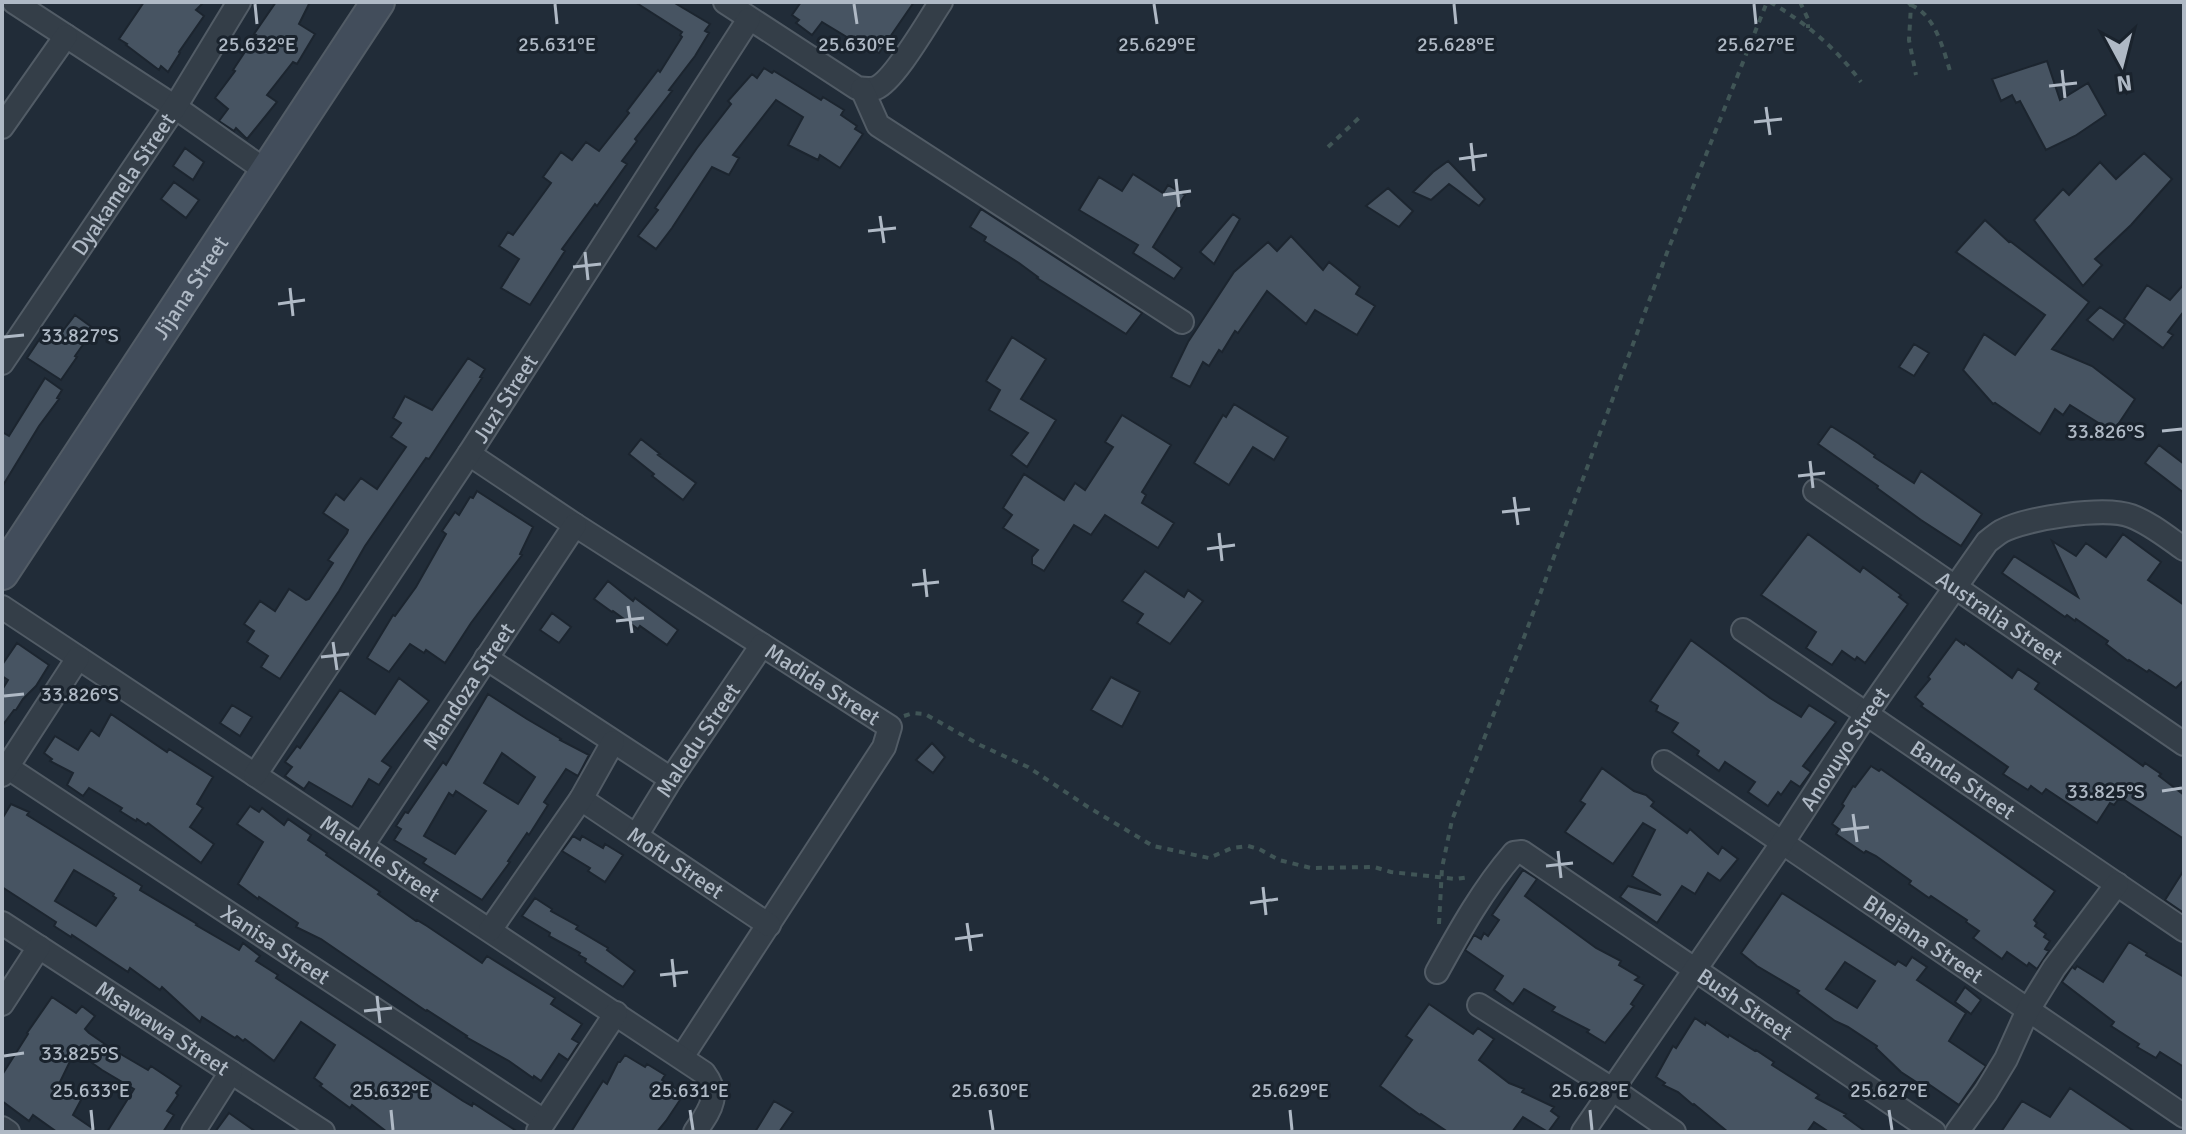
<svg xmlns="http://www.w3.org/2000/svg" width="2186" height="1134" font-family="Signika,sans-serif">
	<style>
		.building { fill: #475462; stroke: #1c252f; stroke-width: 2; fill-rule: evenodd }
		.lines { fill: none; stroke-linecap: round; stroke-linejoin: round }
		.street-casing { stroke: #525c66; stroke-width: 26 }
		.secondary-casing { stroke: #525c66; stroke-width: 36 }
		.path { stroke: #405556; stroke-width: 4; stroke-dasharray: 6 6; stroke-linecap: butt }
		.street { stroke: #343e48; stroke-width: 22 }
		.secondary { stroke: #424d5b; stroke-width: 32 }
		.ticks { fill: none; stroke: #afb9c5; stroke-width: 3 }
		.labels { text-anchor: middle; stroke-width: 6; stroke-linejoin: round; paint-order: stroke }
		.street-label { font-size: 22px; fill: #afb9c5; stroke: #1a232d }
		.ticks-label { font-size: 20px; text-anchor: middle; fill: #afb9c5; stroke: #1a232d; stroke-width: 6; stroke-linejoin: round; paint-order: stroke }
	</style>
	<rect width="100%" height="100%" fill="#212c38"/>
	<path class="building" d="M144,2H204L196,10L204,16L179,52L180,53L168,72L161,66L159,70L126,45L127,44L119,39Z
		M276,2H310L299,24L315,34L297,64L293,62L267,95L277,102L247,139L236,128L234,131L219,121L228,109L215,98L235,71L233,70L256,35L254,34Z
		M635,2H673L710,24L705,31L709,33L695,56L669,90L672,91L635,139L637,141L622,161L627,164L597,206L595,204L562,249L565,251L530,305L501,288L519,259L499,246L508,232L513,235L551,183L543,177L561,152L572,160L586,142L599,151L629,113L627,111L658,70L660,72L682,37L680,35L682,32Z
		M801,2H914L879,53L872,49L870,51L822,22L812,35L796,23L799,20L792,15Z
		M2047,61L2060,100L2088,83L2106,115L2075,136L2046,150L2020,101L2016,103L2012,95L2001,101L1992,79Z
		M764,68L772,73L774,71L821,100L823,97L844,110L841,115L857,126L855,129L863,134L840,168L820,155L818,160L788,145L803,117L776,100L733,155L739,158L729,175L712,167L672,228L656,249L638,236L658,210L655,208L697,148L731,104L728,101L752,74L757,78Z
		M185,148L204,162L193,180L173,166Z
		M2144,153L2172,179L2131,225L2095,259L2102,265L2083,286L2034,220L2063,189L2069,195L2100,162L2116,179Z
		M1448,161L1485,199L1479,206L1449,184L1431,200L1413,192L1433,172Z
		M1133,174L1163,193L1168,185L1185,195L1153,247L1182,268L1174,279L1133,253L1138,245L1079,210L1099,177L1122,191Z
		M174,182L199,200L186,218L161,199Z
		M1388,188L1413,211L1399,227L1366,206Z
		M981,209L1142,313L1126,334L1037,278L1038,277L1019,263L984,241L986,237L970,227Z
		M1233,214L1240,219L1214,264L1200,252Z
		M1985,220L2009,242L2010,241L2089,302L2052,349L2092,366L2135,399L2113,432L2070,405L2063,415L2055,409L2040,434L1995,403L1993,404L1963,370L1984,334L2015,355L2045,315L1956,252Z
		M1291,236L1323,270L1329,262L1360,287L1356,294L1375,306L1357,335L1315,310L1306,324L1267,291L1238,333L1235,331L1222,352L1219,350L1209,366L1203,362L1190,387L1171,377L1188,342L1234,272L1268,242L1277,251Z
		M2184,284V311L2168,332L2173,335L2163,348L2124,319L2147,285L2170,300Z
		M2100,307L2125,324L2113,340L2087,320Z
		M75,315L93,328L87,335L89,336L75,356L77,357L61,380L27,358L43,334L55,341Z
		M1012,337L1046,359L1021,399L1056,420L1027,467L1011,455L1028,433L989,410L1000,390L986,381Z
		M1914,344L1929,353L1914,376L1899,367Z
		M468,358L485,369L480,377L482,378L429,459L426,458L421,465L365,546L339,591L280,679L261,667L268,656L247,642L254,631L244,624L260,601L275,611L289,589L306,600L309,599L333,563L328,560L347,533L348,530L323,513L336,494L344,500L361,478L377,489L406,447L391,437L401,423L393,418L405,396L432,410Z
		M45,378L62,390L57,398L59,399L39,426L2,487V432L9,436Z
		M1234,404L1288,437L1274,460L1253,447L1229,485L1194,463L1223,415L1226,417Z
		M1122,415L1171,445L1142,492L1146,495L1142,503L1174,523L1158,548L1105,515L1091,535L1074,525L1044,571L1032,564V557L1038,550L1003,528L1012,515L1003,508L1024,474L1064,500L1075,483L1085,490L1113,447L1105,442Z
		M1831,426L1858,443L1875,455L1874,457L1914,483L1921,471L1982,514L1961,546L1921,520L1877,488L1878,486L1818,444Z
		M641,439L660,454L658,455L696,483L683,500L652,476L654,474L629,454Z
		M2159,445L2184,464V493L2145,463Z
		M477,491L533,527L520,554L522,555L471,623L445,663L426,650L424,653L410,644L389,672L367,658L393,615L395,616L416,587L446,534L442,531L455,512L459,515L470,497L473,498Z
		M1808,534L1860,572L1863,567L1901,595L1899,597L1908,604L1865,663L1857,657L1855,660L1842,651L1832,665L1806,648L1816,632L1761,595Z
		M2123,534L2161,562L2148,580L2184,605V680L2176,688L2149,670L2147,672L2129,660L2128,661L2106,644L2108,641L2076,619L2075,621L2067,615L2065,617L2002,573L2014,556L2078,597L2052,541L2076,556L2086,543L2106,557Z
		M1145,571L1184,597L1188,590L1203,601L1170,644L1137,623L1143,614L1122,601Z
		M608,581L633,601L635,598L678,630L667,645L640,626L638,629L613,611L612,612L594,599Z
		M552,613L571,627L559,643L540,630Z
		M1956,639L1964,645L1965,643L2012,678L2018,669L2039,683L2035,689L2143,766L2145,763L2161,774L2159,776L2184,795V839L2120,797L2114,805L2110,803L2097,823L2046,789L2042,794L2031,786L2028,790L2003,774L2008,767L1921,706L1923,704L1915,697L1930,679L1928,677Z
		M1691,640L1770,698L1801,717L1809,705L1836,722L1803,766L1811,772L1800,787L1791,781L1781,795L1778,792L1768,806L1748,792L1755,782L1725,762L1719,771L1697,755L1699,751L1672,732L1678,723L1656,711L1658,706L1650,701Z
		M17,643L49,665L36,686L23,699L16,710H14L2,726V690L8,680L2,676V665Z
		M1111,677L1140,692L1122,727L1091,710Z
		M399,678L429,701L382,761L391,767L379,785L369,779L352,807L309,782L304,789L285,776L292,767L285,762L297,746L300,748L340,690L375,714Z
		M488,694L527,719L561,739L560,740L589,755L578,776L566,769L544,802L548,805L529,835L527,833L508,861L510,862L482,900L423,863L426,859L394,840L401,829L396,826L405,812L408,813L443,762L446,765ZM502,753L535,777L518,804L484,783ZM456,791L486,811L455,854L424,836L449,793L453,796Z
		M232,705L252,717L240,736L220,723Z
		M111,714L167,752L169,749L213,777L197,804L203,808L190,827L214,844L201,863L148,823L146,825L137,819L136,821L120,811L122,808L89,788L83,796L67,785L73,773L50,761L52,759L44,753L55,736L78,750L91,730L99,736Z
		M932,743L945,757L933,773L916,760Z
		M1871,766L1879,771L1881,769L2055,891L2034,920L2037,923L2035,926L2046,934L2044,937L2050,941L2045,949L2049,951L2037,969L2029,963L2027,966L2007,952L2002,959L1973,938L1979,931L1966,922L1967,920L1931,896L1929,898L1909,884L1911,881L1876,856L1866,851L1864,853L1836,834L1839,829L1832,824L1844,806L1842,804L1853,786L1855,787Z
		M1602,768L1634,791L1646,795L1654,802L1651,806L1687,833L1690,829L1718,854L1722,847L1738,859L1720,881L1708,873L1695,894L1682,886L1657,923L1620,897L1628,886L1661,895L1632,876L1655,830L1643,823L1613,864L1565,832L1585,804L1580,801Z
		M11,804L29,812L27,815L142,886L140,890L197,924L196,925L239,950L243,943L260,956L256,961L278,975L276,978L463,1101L472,1106L473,1103L518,1132H387L352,1105L350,1108L320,1086L322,1084L314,1078L335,1045L301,1022L274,1061L245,1039L243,1041L237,1036L235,1038L202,1017L200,1022L162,987L160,990L130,968L128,972L72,935L71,937L54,926L56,922L2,887V819ZM74,870L114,894L113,896L116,898L96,926L55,901Z
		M250,806L259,812L262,808L284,825L288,819L311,835L308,840L327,853L326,855L380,892L378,894L416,921L417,920L427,926L482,963L487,956L555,998L551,1004L582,1024L572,1039L579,1043L568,1060L559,1054L541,1081L534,1076L533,1078L509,1061L466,1037L467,1036L427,1010L426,1011L321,939L296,927L298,923L259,897L258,899L238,884L263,842L237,824Z
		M573,836L580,840L582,836L603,848L605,844L623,855L605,882L588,871L590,868L562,851Z
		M1523,870L1537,879L1525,896L1596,948L1621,961L1619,965L1639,977L1635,980L1644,985L1631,1004L1634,1006L1605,1043L1587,1032L1589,1030L1552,1011L1555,1007L1524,989L1513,1004L1494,990L1503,976L1465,950L1474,935L1481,939L1484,933L1488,936L1499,920L1492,915Z
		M2184,870V913L2165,900Z
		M1782,893L1895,965L1898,961L1906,966L1912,957L1927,967L1917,980L1966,1013L1949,1041L1986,1066L1959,1105L1930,1085L1927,1089L1901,1072L1876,1048L1877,1046L1848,1027L1835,1021L1797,993L1799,991L1757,966L1741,953ZM1845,962L1875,981L1857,1008L1826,989Z
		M535,898L552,909L551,911L578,926L576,929L608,948L607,950L635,971L623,987L585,962L586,959L579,955L580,953L549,936L550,933L522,916Z
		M2129,942L2147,953L2146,955L2184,977V1067L2160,1052L2156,1058L2137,1047L2139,1044L2111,1026L2114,1022L2062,982L2072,967L2075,969L2077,966L2103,982Z
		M1965,987L1981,1000L1971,1014L1955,1002Z
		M52,997L76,1013L82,1006L95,1016L85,1029L89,1033L112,1049L148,1070L151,1066L181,1086L176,1093L178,1095L167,1111L174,1115L163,1132H107L134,1089L102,1070L75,1051L58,1086L81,1100L73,1115L98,1132H57L33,1115L29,1121L2,1101V1075L28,1034L27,1033Z
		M1429,1004L1473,1034L1478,1028L1494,1039L1479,1060L1509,1083L1524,1089L1522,1092L1554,1107L1551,1111L1559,1117L1548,1132L1523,1117L1512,1132H1448L1421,1114L1420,1115L1380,1086L1412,1040L1406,1036Z
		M1695,1018L1705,1025L1706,1022L1728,1037L1729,1035L1755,1051L1756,1050L1774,1062L1772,1065L1819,1095L1816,1098L1846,1114L1844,1116L1866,1132H1829L1814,1122L1807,1132H1728L1694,1104L1693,1105L1678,1092L1663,1085L1665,1083L1656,1077L1673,1046L1676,1048Z
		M625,1055L645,1067L647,1064L665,1075L662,1080L680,1091L676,1098L680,1100L666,1121L657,1132H571L603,1081L607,1084L618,1062H620Z
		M2070,1088L2135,1132H2001L2022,1101L2050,1117Z
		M774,1101L793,1112L779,1132H755Z
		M229,1113L256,1132H215Z"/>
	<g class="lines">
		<g class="street-casing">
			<g id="street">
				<path d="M14,2L175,107L266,171"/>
				<path d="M725,2L857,88C864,89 870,90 876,88C895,80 928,21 941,2"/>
				<path d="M862,89L878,125L1182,322"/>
				<path d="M2,127L66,36"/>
				<path id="s1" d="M2,363L175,107L239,2"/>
				<path id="s2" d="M469,454L575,525L890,727L884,747L682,1057"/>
				<path id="s3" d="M1815,491L2184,744"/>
				<path id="s4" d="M2,607L704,1073C722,1097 709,1111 695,1132"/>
				<path id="s5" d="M1743,630L2184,930"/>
				<path d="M486,658L671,779"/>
				<path id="s6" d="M1664,762L2184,1116"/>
				<path id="s7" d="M7,767L544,1121"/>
				<path d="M2,775L78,658"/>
				<path id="s8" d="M255,775L469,454L749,19"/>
				<path id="s9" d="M581,799L769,925"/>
				<path id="s10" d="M636,836L671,779L762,645"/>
				<path id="s11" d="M362,846L575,525"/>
				<path id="s12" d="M2,923L323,1132"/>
				<path d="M490,930L581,799L613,742"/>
				<path id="s13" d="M1437,972C1460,930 1483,889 1514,853L1522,852L1934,1132"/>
				<path d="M2,1004L39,947"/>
				<path d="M1479,1005L1612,1089L1674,1132"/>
				<path d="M2,1128L8,1132"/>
				<path d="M538,1131L616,1013"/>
				<path d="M193,1132L231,1072"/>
				<path id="s14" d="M1583,1132L1783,842L1867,713L1987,542C1992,538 1997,534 2002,531C2027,518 2105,506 2131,516C2150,523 2167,537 2184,549"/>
				<path d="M1957,1132L1986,1092L2006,1059L2028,1010L2054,968L2117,884"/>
			</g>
		</g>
		<g class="secondary-casing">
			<g id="secondary">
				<path id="s15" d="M2,573L378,2"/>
			</g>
		</g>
		<path class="path" d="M1770,2C1806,23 1836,48 1861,82
			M1800,2L1808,19V28
			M1908,2L1911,5L1909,40L1916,75
			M1911,5C1935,15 1943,48 1950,71
			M1328,147L1361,116
			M904,716L913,713L925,714L980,745L1028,767L1088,807L1153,846L1209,858L1232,848L1248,846L1259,849L1279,860L1311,868L1374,867L1391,872L1456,879L1469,877
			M1439,924L1442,868L1452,820L1526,632L1668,250L1767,2"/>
		<use href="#street" class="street"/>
		<use href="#secondary" class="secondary"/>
	</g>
	<path class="ticks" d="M255,4L257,24M555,4L557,24M854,4L857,24M1154,4L1157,24M1454,4L1456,24M1754,4L1756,24M2062,70L2065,98M2049,86L2077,83M1766,107L1770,135M1754,122L1782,119M1471,143L1474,171M1459,159L1487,155M1176,179L1179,207M1163,195L1191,191M880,216L884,243M868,231L896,228M585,252L588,280M573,267L601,264M290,288L293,316M278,304L305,300M4,337L24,335M2162,431L2182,429M1810,461L1813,488M1798,476L1825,473M1514,497L1518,525M1502,512L1530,509M1219,533L1222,561M1207,549L1235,545M924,569L927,597M912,585L939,582M628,606L632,633M616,621L644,618M333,642L337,670M321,657L349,654M4,696L24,694M2162,791L2182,788M1853,814L1857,842M1841,830L1869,827M1558,851L1561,878M1546,866L1573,863M1263,887L1266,915M1250,903L1278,899M967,923L971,951M955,939L983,935M672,959L675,987M660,975L688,972M377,996L380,1023M364,1011L392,1008M4,1056L24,1053M91,1110L93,1130M391,1110L393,1130M690,1110L693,1130M990,1110L993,1130M1290,1110L1292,1130M1590,1110L1592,1130M1889,1110L1892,1130"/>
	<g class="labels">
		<g class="street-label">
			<text dy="8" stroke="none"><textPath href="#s1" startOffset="216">Dyakamela Street</textPath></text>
			<text dy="8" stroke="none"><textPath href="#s15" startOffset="342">Jijana Street</textPath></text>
			<text dy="8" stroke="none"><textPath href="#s8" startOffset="452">Juzi Street</textPath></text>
			<text dy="8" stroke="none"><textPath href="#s3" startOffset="224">Australia Street</textPath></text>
			<text dy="8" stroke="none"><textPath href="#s2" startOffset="422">Madida Street</textPath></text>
			<text dy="8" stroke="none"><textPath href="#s11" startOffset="192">Mandoza Street</textPath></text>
			<text dy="8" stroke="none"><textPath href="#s10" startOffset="114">Maledu Street</textPath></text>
			<text dy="8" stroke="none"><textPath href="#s14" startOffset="464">Anovuyo Street</textPath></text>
			<text dy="8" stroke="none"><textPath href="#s5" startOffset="266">Banda Street</textPath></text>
			<text dy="8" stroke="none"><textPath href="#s4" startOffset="454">Malahle Street</textPath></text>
			<text dy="8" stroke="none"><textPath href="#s9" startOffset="114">Mofu Street</textPath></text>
			<text dy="8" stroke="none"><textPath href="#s6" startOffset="314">Bhejana Street</textPath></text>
			<text dy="8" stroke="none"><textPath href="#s7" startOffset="322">Xanisa Street</textPath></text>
			<text dy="8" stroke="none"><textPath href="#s13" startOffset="420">Bush Street</textPath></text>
			<text dy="8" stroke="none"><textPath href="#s12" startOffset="192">Msawawa Street</textPath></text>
		</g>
	</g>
	<g class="ticks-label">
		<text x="257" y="51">25.632°E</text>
		<text x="557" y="51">25.631°E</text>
		<text x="857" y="51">25.630°E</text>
		<text x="1157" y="51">25.629°E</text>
		<text x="1456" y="51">25.628°E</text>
		<text x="1756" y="51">25.627°E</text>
		<text x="80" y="342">33.827°S</text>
		<text x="2106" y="438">33.826°S</text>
		<text x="80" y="701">33.826°S</text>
		<text x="2106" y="798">33.825°S</text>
		<text x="80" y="1060">33.825°S</text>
		<text x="91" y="1097">25.633°E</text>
		<text x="391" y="1097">25.632°E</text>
		<text x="690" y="1097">25.631°E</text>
		<text x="990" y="1097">25.630°E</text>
		<text x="1290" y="1097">25.629°E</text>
		<text x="1590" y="1097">25.628°E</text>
		<text x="1889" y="1097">25.627°E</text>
	</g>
	<rect width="2186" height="1134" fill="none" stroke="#afb9c5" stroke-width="8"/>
	<g transform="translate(2122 64) rotate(173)" stroke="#1a232d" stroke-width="6" paint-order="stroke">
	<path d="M0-6L14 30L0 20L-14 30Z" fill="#afb9c5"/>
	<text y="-12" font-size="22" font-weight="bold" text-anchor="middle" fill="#afb9c5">N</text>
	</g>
</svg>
